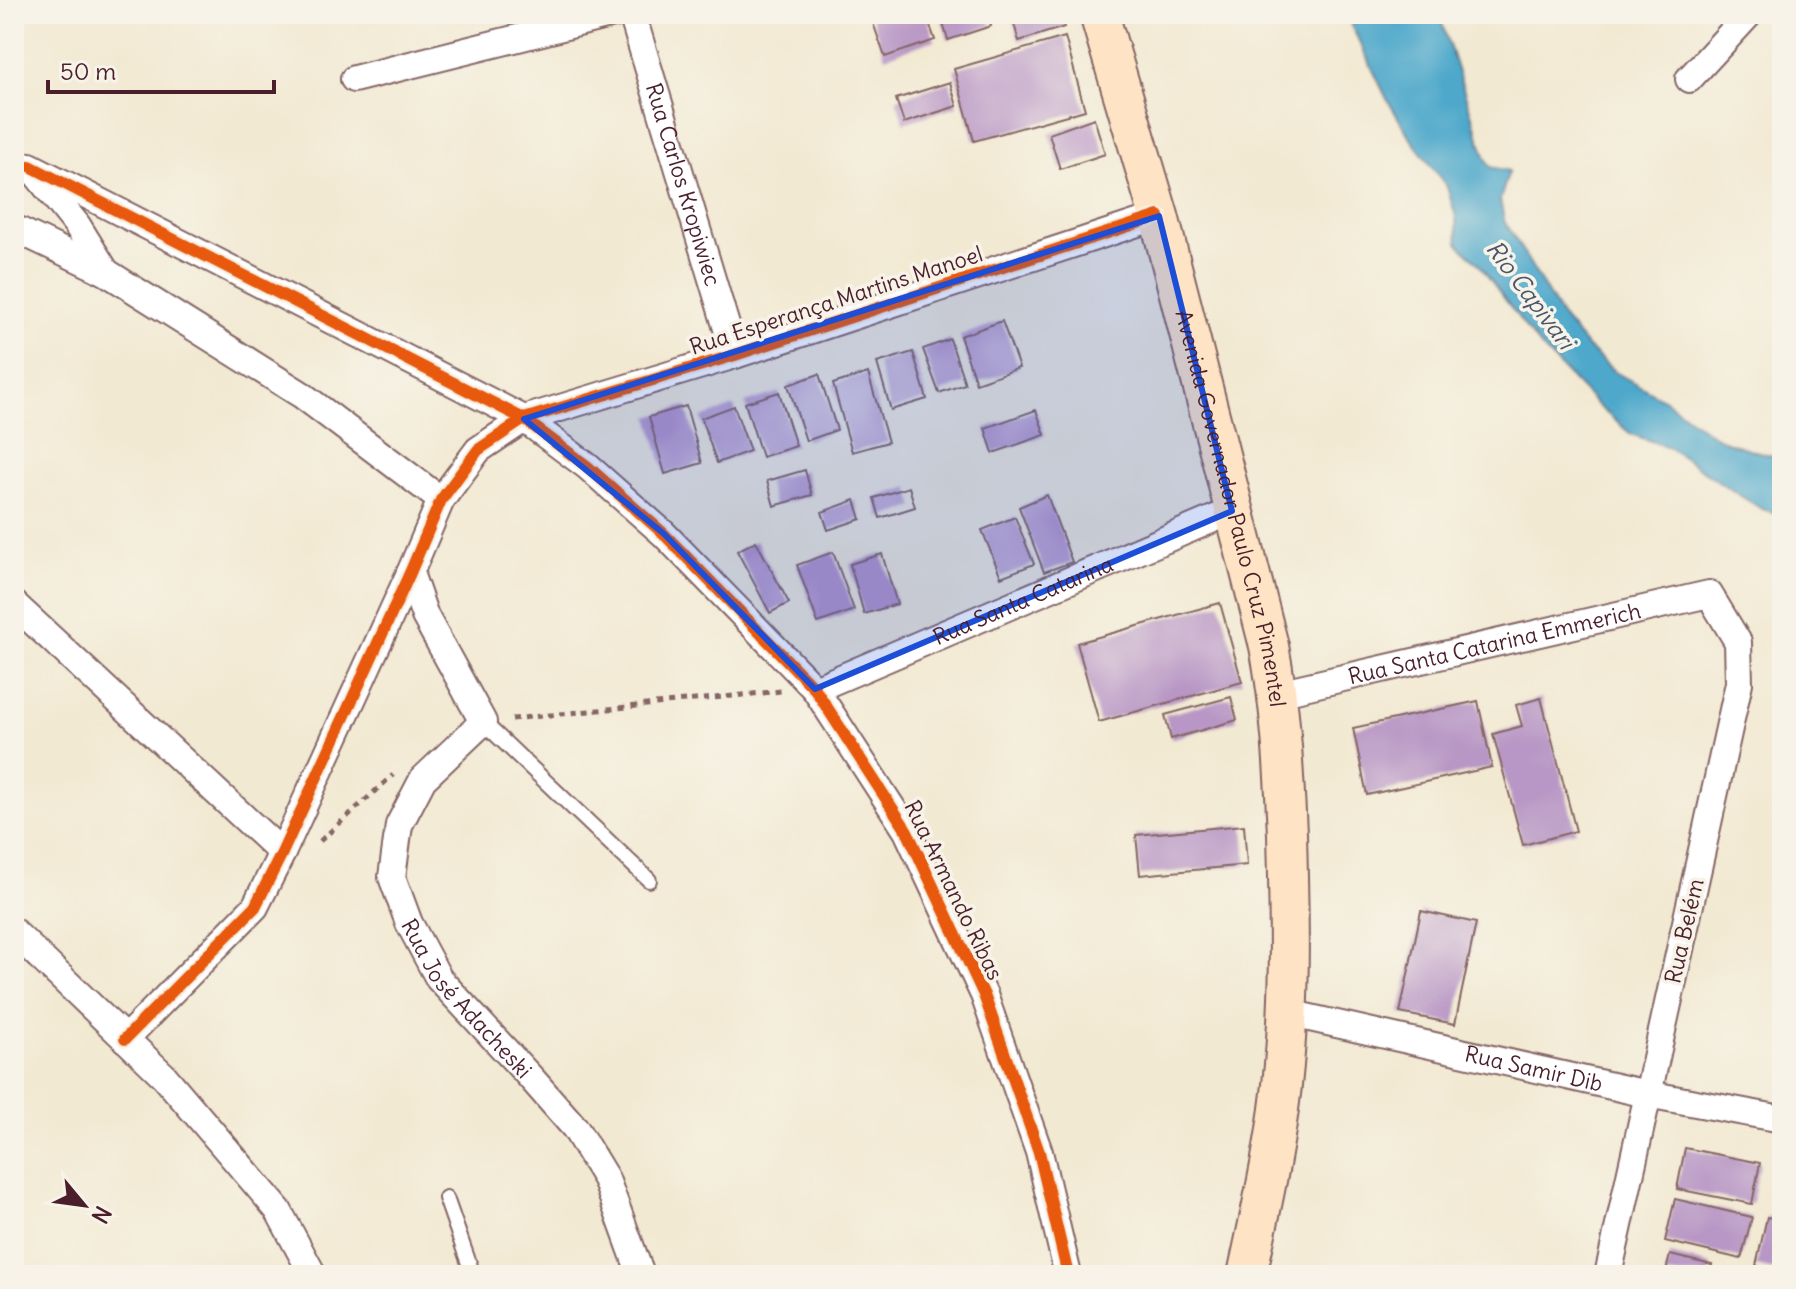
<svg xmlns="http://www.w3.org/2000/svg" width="1796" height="1289" font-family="Delius,sans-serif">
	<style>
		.water { fill: #4da8cb; stroke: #4c647b; stroke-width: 2 }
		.building { fill: #b896c5 }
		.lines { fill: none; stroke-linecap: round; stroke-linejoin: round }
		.lane-casing { stroke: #856665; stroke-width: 18 }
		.street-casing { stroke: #856665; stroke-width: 30 }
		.secondary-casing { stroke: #856665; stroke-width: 42 }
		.path { stroke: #856665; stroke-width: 5; stroke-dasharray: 6 6; stroke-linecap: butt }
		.lane { stroke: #fff; stroke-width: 14 }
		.street { stroke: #fff; stroke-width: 26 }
		.secondary { stroke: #fee4c5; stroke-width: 38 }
		.cycleway-casing { stroke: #f7f3e8; stroke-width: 17 }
		.cycleway { stroke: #e8590c; stroke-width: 12 }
		.marked { fill: #1d4ed8; fill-opacity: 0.2; stroke: #1d4ed8; stroke-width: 6; stroke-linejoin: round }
		.labels { text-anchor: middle; stroke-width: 7; stroke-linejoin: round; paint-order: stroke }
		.street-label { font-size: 22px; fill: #4a1f2b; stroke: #f7f3e8 }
		.water-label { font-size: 24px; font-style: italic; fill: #4b566b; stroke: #f7f3e8 }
	</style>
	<rect width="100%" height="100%" fill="#f7f3e8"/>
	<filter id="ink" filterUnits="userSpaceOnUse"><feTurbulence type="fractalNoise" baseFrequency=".0125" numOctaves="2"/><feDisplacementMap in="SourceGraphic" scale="16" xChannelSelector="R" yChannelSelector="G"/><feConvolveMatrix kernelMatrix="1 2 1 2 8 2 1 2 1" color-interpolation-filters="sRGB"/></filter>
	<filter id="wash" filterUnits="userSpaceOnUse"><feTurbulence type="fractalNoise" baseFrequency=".006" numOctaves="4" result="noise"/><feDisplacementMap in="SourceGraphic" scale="32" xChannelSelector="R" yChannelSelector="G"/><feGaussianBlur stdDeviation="1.8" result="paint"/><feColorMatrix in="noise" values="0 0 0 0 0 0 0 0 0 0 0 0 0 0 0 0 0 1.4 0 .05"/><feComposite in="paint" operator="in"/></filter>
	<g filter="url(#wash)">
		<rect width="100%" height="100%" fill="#f2e9d2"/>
		<path class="water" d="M1346,14H1439L1485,156L1490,167L1509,171L1500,200L1504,220L1561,316L1587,347L1615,372L1665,400L1708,432L1726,442L1782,459V515L1762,509L1736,493L1668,447L1631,434L1596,404L1538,344L1478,263L1458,243L1456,217L1447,187L1411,139L1387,99Z"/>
		<g id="blocks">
			<path class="building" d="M881,14H926L935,40L885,57L871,17Z
				M940,14H988L991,26L948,40Z
				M1011,14H1060L1064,27L1019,41Z
				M1065,37L1085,110L974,141L954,69Z
				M950,82L957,106L904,123L896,99Z
				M1094,118L1105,154L1060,169L1049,134Z
				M1002,321L1019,368L976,383L960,336Z
				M950,339L965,384L939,393L923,349Z
				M913,352L927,399L891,410L877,363Z
				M868,373L888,442L852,452L833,384Z
				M819,374L837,430L806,441L788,385Z
				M779,392L796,446L762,457L745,403Z
				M686,406L702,463L665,474L649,417Z
				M734,406L750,451L717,463L701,418Z
				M1036,410L1045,435L993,453L985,428Z
				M805,470L812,495L774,506L767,481Z
				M909,487L915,507L880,518L874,498Z
				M1047,495L1072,562L1044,572L1019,507Z
				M855,500L861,519L828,530L822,512Z
				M1015,517L1034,564L1001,577L982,530Z
				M756,541L789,603L770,613L737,551Z
				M833,552L854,610L818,623L797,565Z
				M882,554L897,604L864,614L850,564Z
				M1220,603L1242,682L1099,722L1077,643Z
				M1231,697L1237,720L1171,739L1165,715Z
				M1541,698L1576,831L1523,845L1493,734L1522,726L1516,705Z
				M1478,701L1492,767L1367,795L1353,728Z
				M1244,825L1247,865L1140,875L1136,835Z
				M1421,911L1476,923L1455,1024L1400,1013Z
				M1685,1148L1760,1163L1752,1204L1677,1189Z
				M1675,1199L1752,1217L1741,1259L1665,1241Z
				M1767,1217L1782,1220V1272L1756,1266Z
				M1670,1255L1712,1265L1709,1275H1665Z"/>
		</g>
	</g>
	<g filter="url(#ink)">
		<use href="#blocks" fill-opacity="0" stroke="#856665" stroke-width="2"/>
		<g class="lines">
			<g class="lane-casing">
				<path id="lane" d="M483,722L649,880
					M446,1198L473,1275"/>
			</g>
			<g class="street-casing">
				<g id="street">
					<path id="s1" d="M632,14L735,355"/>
					<path d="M354,79L614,14"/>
					<path d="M1689,79L1749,14"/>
					<path d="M30,166L524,419L587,466L664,534L815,689L907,831L984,995L1039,1152L1068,1275"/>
					<path d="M37,175L77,225L106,272L302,395L441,500"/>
					<path d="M14,228L106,272"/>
					<path id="s2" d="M410,573L425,616L483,722L423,779L399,825L392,877L409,923L439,979L532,1079L575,1128L606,1179L641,1275"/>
					<path d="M14,604L282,853"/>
					<path id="s3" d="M815,689L1232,511"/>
					<path id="s4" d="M1278,693L1709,594L1738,642L1739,683L1608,1275"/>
					<path d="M14,932L164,1076L278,1210L313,1275"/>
					<path id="s5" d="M1288,1013L1647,1094L1782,1119"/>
					<path d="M125,1039L255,907L282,853L410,573L441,500L478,450L524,419L735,355L1159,216"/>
				</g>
			</g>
			<g class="secondary-casing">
				<g id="secondary">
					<path id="s6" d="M1099,14L1159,216L1269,646C1281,708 1284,770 1287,834C1289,911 1291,988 1284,1065C1278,1136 1262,1206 1247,1275"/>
				</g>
			</g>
			<path class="path" d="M512,719L781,691
				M320,841L393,775"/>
			<use href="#lane" class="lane"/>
			<use href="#street" class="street"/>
			<use href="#secondary" class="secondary"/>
			<g class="cycleway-casing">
				<path id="cycleway" d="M30,166L524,419L587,466L664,534L815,689L907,831L984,995L1039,1152L1068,1275
					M125,1039L255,907L282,853L410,573L441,500L478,450L524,419L735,355L1159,216"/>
			</g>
			<use href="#cycleway" class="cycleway"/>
		</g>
	</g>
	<path class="marked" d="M1159,216L1232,511L815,689L664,534L524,419Z"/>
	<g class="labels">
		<g class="street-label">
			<text dy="8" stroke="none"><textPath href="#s1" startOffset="178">Rua Carlos Kropiwiec</textPath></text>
			<text transform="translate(836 300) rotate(-18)" y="8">Rua Esperança Martins Manoel</text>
			<text dy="8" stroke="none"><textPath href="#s6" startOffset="512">Avenida Governador Paulo Cruz Pimentel</textPath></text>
			<text dy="8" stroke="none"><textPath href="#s3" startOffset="226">Rua Santa Catarina</textPath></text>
			<text dy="8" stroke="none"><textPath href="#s4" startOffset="222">Rua Santa Catarina Emmerich</textPath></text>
			<text transform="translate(954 890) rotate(64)" y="8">Rua Armando Ribas</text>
			<text transform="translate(1684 931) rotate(-77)" y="8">Rua Belém</text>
			<text dy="8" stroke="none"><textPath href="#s2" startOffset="498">Rua José Adacheski</textPath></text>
			<text dy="8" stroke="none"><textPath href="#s5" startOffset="252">Rua Samir Dib</textPath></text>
		</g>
		<g class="water-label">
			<text transform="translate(1530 295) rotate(53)" y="8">Rio Capivari</text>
		</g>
	</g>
	<rect width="1796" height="1289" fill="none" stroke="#f7f3e8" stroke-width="48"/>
	<g transform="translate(84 1205) rotate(119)" stroke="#f7f3e8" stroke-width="6" paint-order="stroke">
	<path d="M0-6L14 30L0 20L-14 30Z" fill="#4a1f2b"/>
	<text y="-12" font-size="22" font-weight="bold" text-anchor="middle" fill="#4a1f2b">N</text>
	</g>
	<path d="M48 80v12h226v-12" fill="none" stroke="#4a1f2b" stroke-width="4"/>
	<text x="60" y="80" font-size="24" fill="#4a1f2b" stroke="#f7f3e8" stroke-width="6" paint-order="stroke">50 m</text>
</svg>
